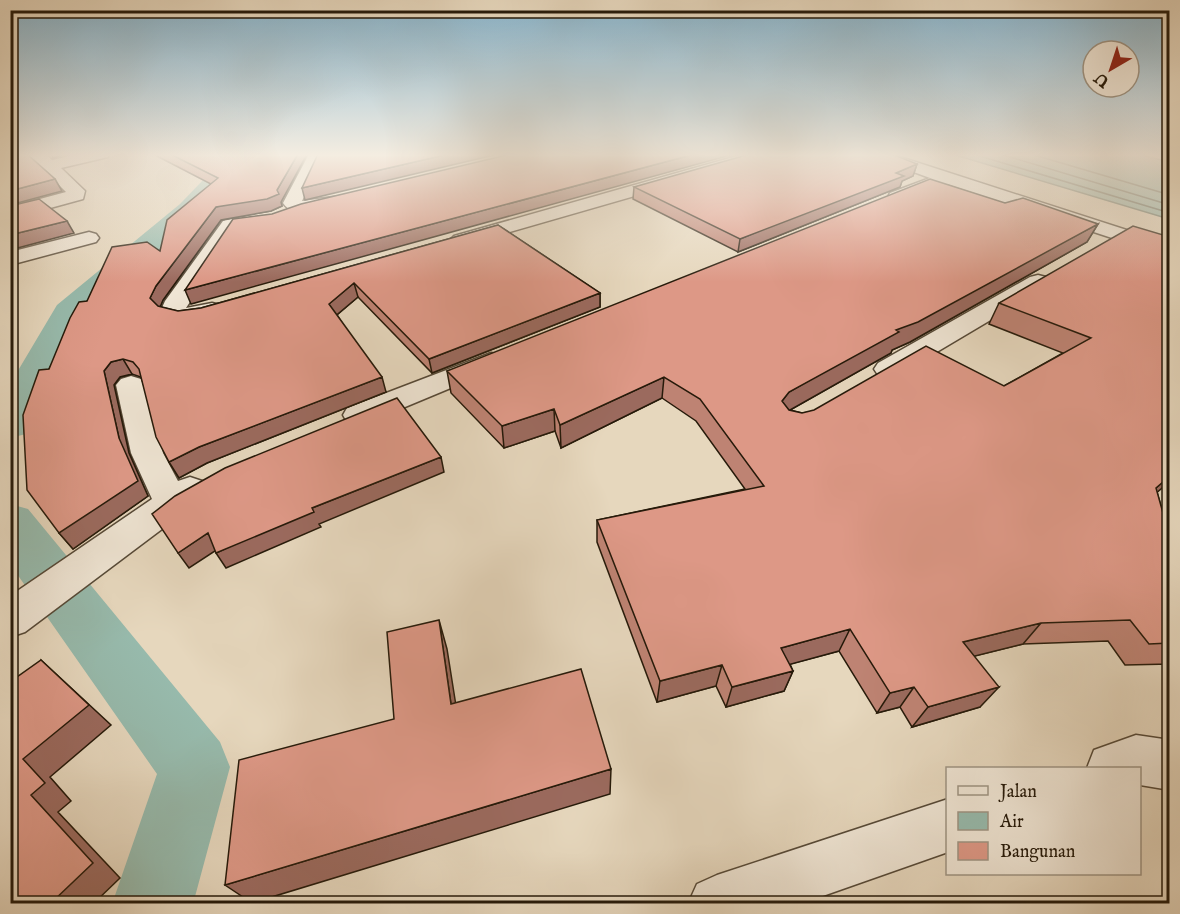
<svg xmlns="http://www.w3.org/2000/svg" width="1180" height="914" font-family="'IM FELL English',serif">
	<style>
		.water { fill: #97baac; stroke: #6a7a6b; stroke-width: 1.5 }
		.lines { fill: none; stroke-linecap: round; stroke-linejoin: round }
		.shore { stroke: #5e6a5b; stroke-width: 1.5 }
		.canal { fill: #97baac; fill-rule: evenodd }
		.minor-casing { stroke: #564937; stroke-width: 3 }
		.minor { fill: #efe5d4; fill-rule: evenodd }
		.wall { fill: #be8373; stroke: #261a0a; stroke-width: 1.5 }
		.shaded-wall { fill: #9b6a5e; stroke: #261a0a; stroke-width: 1.5 }
		.building { fill: #dd9886; stroke: #261a0a; stroke-width: 1.5 }
	</style>
	<rect width="100%" height="100%" fill="#e6d7bd"/>
	<filter id="stains"><feTurbulence type="fractalNoise" baseFrequency=".00333" numOctaves="4"/><feColorMatrix values="0 0 0 0 .2 0 0 0 0 .09 0 0 0 0 .02 0 0 0 .5 -.17"/></filter>
	<radialGradient id="worn" r=".72"><stop offset=".6" stop-color="#630" stop-opacity="0"/><stop offset="1" stop-color="#630" stop-opacity=".3"/></radialGradient>
	<path class="water" d="M952,154H1138L1169,162V219Z"/>
	<g class="lines">
		<path class="shore" d="M973,154L1170,213
			M1000,154L1170,205
			M1031,154L1170,195"/>
		<path class="canal" d="M228,154H252L200,216L84,317L32,424L26,434L10,438V384L57,305L180,204Z
			M10,504L28,509L220,742L230,767L193,904H112L157,774L10,564Z"/>
		<g class="minor-casing">
			<path id="minor" d="M28,154H46L52,160L78,154H110L108,157L61,168L85,191L83,199L10,219V207L66,192Z
				M309,154H325L302,201L341,196L350,202L348,206C329,211 295,221 283,203Z
				M744,154H772L770,157L468,244H454L450,240L454,236Z
				M865,154H891L1170,244V257L947,184L904,201H890L888,197L890,193L930,178Z
				M241,217L248,219L251,223L248,227L237,230L186,308L212,303L221,305L224,310L221,315C201,320 174,333 160,312L165,301L223,221Z
				M89,232L96,234L99,238L96,242L10,265V252Z
				M1038,275L1046,277L1050,282L1046,287L898,375L888,377L878,375L874,369L878,363L1030,277Z
				M491,353L501,355L505,361L501,367L369,422L358,425L347,422L343,415L347,408Z
				M131,376L141,379L146,385L163,453L178,481L190,477L202,481L207,490L202,499L25,632L10,637V596L152,499L131,453L116,385L121,379Z
				M1136,735L1170,740V790L1140,785V768H1087L1094,750Z
				M948,799V852L800,904H688L697,884L717,875Z"/>
		</g>
		<use href="#minor" class="minor"/>
	</g>
	<path class="wall" d="M153,154H307L281,202L282,206L271,211L221,220L163,300L160,307L178,311L201,308L498,225L600,293V307L432,373L358,297L337,315L386,392L207,463L179,478L169,462L141,377L132,374L120,377L114,385L129,453L148,496L73,549L59,533L49,369L87,301L160,251L211,184Z
		M917,164L913,176L902,181L900,187L738,252L633,199L634,187Z
		M1005,203L1098,224L1087,242L910,342L892,350L891,353L790,410L802,413L1004,386L1063,353L989,324L999,303L1170,237V481L1157,492L1170,538V664L1125,665L1108,641L1023,644L974,656L980,707L912,727L900,707L877,713L839,651L790,664L793,671L784,691L726,707L716,686L657,702L597,542V520L745,489L696,421L662,398L561,448L555,431L504,448L451,393L447,371Z"/>
	<path class="shaded-wall" d="M51,154H66L53,158Z
		M298,154H307L281,202L282,206L271,211L221,220L163,300L158,312L150,298L156,286L216,207L277,190Z
		M449,154H498L305,200L302,188Z
		M695,154H734L191,304L185,290Z
		M917,164L913,176L902,181L900,187L738,252L740,239Z
		M55,179L62,191L10,205V191Z
		M67,221L74,233L10,250V235Z
		M1098,224L1087,242L910,342L892,350L891,353L783,414L782,401L789,392L896,330Z
		M354,283L358,297L333,318L329,304Z
		M600,293V307L432,373L429,359Z
		M123,359L132,374L120,377L114,385L129,453L148,496L73,549L59,533L119,438L104,371L111,362Z
		M382,377L386,392L207,463L179,478L169,462L199,447Z
		M664,377L662,398L561,448L560,425Z
		M554,409L555,431L504,448L502,426Z
		M441,457L444,472L319,524L321,527L226,568L216,553L312,508Z
		M1170,476V481L1136,511L1156,488Z
		M208,533L218,549L189,568L178,553Z
		M439,620L447,649L460,731L451,704Z
		M1041,623L1023,644L947,663L963,642Z
		M850,629L839,651L773,669L781,648Z
		M41,660L111,725L50,777L71,801L58,812L120,878L94,903H51L23,759Z
		M722,665L716,686L657,702L660,681Z
		M793,671L784,691L726,707L732,687Z
		M914,687L900,707L877,713L890,693Z
		M999,687L980,707L912,727L928,707Z
		M611,769L610,794L252,903L225,885Z"/>
	<path class="building" d="M10,154H27L55,179L10,191Z
		M170,154H298L277,190L279,194L267,199L216,207L156,286L150,298L158,306L178,311L201,308L498,225L600,293L429,359L354,283L329,304L382,377L199,447L169,462L156,437L139,369L133,362L123,359L111,362L104,371L119,438L138,481L59,533L27,490L23,415L39,370L49,369L70,318L79,302L87,301L112,247L147,242L160,251L167,220L218,178Z
		M318,154H449L302,188Z
		M511,154H695L185,290L233,219L272,214L301,204Z
		M750,154H892L917,164L896,173L904,176L740,239L634,187Z
		M930,179L1005,203L1023,198L1098,224L918,322L896,330L899,332L789,392L782,401L789,410L802,413L814,410L926,346L1004,386L1091,338L999,303L1133,226L1170,237V476L1156,488L1170,538V643L1149,644L1130,620L1041,623L963,642L999,687L928,707L914,687L890,693L850,629L781,648L793,671L732,687L722,665L660,681L597,520L764,486L700,399L664,377L560,425L554,409L502,426L447,371Z
		M39,199L67,221L10,235V206Z
		M397,398L441,457L312,508L314,512L216,553L208,533L178,553L152,514L175,496L225,468Z
		M439,620L451,704L581,669L611,769L225,885L239,760L394,719L387,632Z
		M41,660L89,705L23,759L45,783L31,795L93,863L51,903H10V682Z"/>
	<linearGradient id="sky" x2="0" y2="1"><stop stop-color="#87b6d0"/><stop offset="0.55" stop-color="#f4ede1"/><stop offset="1" stop-color="#f4ede1" stop-opacity="0"/></linearGradient>
	<rect width="1180" height="282" fill="url(#sky)"/>
	<rect width="1180" height="914" fill="none" stroke="#e6d7bd" stroke-width="36"/>
	<rect x="12" y="12" width="1156" height="890" fill="none" stroke="#261a0a" stroke-width="3"/>
	<rect x="18" y="18" width="1144" height="878" fill="none" stroke="#261a0a" stroke-width="1.5"/>
	<rect x="946" y="767" width="195" height="108" fill="#efe5d4" stroke="#9f9483" stroke-width="1.5"/>
	<rect x="958" y="786" width="30" height="9" fill="#efe5d4" stroke="#9f9483" stroke-width="1.5"/>
	<text x="1000" y="797" font-size="18" fill="#261a0a">Jalan</text>
	<rect x="958" y="812" width="30" height="18" fill="#97baac" stroke="#9f9483" stroke-width="1.5"/>
	<text x="1000" y="827" font-size="18" fill="#261a0a">Air</text>
	<rect x="958" y="842" width="30" height="18" fill="#dd9886" stroke="#9f9483" stroke-width="1.5"/>
	<text x="1000" y="857" font-size="18" fill="#261a0a">Bangunan</text>
	<g transform="translate(1111 69) rotate(219)"><circle r="28" fill="#efe5d4" stroke="#9f9483" stroke-width="1.5"/>
	<path d="M0-4.5L10 22L0 15L-10 22Z" fill="#8f2418"/>
	<text y="-9" font-size="16" font-weight="bold" text-anchor="middle" fill="#261a0a">U</text>
	</g>
	<rect width="100%" height="100%" filter="url(#stains)"/>
	<rect width="100%" height="100%" fill="url(#worn)"/>
</svg>
